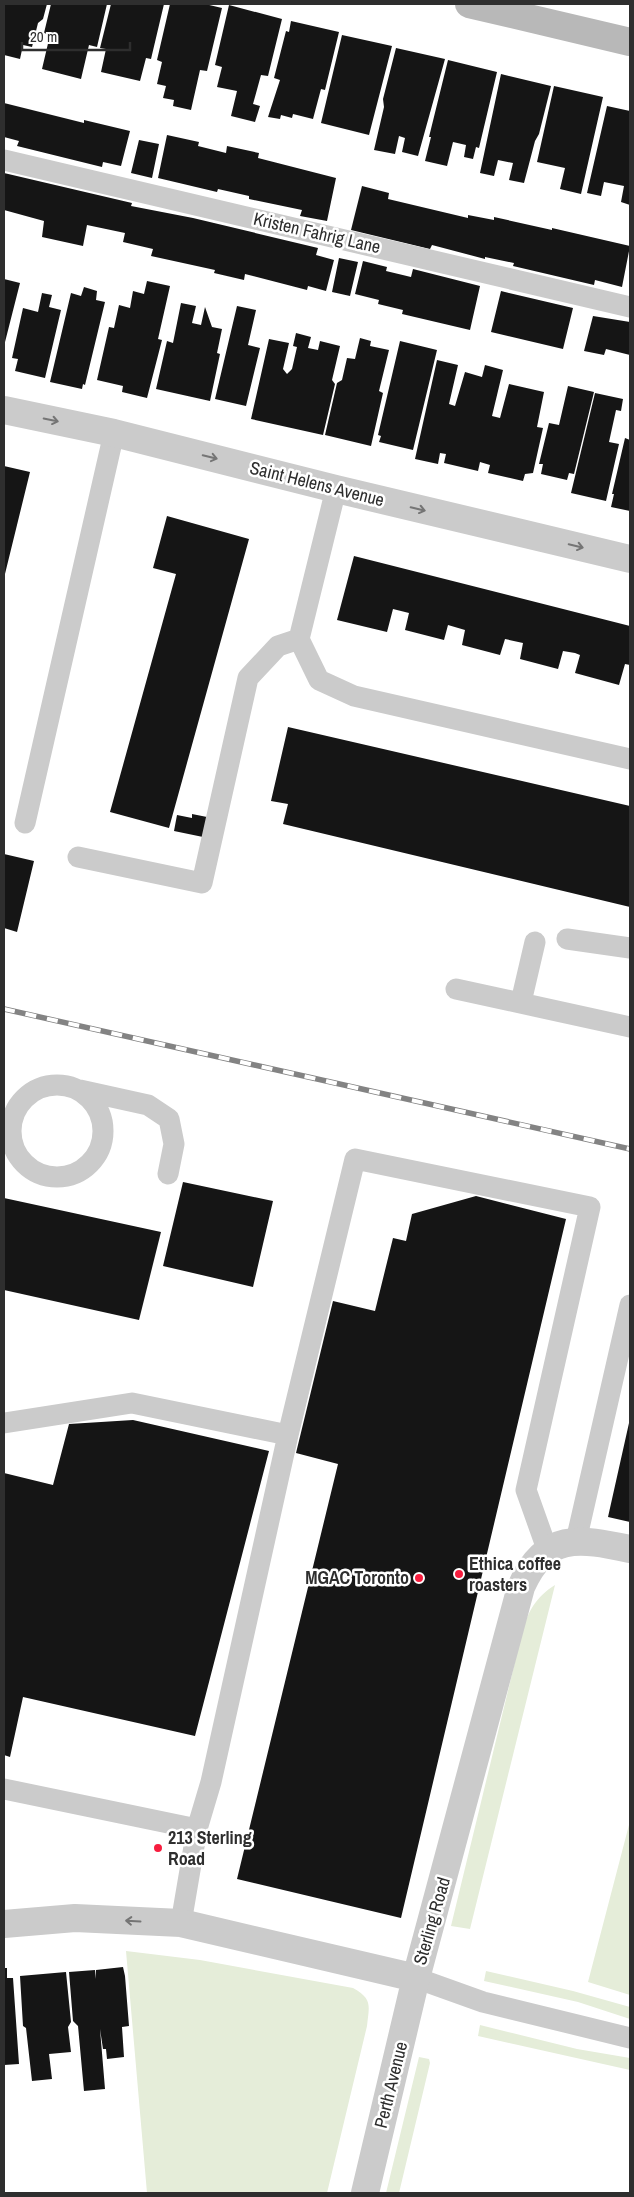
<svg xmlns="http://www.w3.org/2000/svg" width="634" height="2197" font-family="'Archivo Narrow',sans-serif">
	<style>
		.green { fill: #e5edd9 }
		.building { fill: #151515 }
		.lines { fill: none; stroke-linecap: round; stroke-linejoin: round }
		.lane { stroke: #cbcbcb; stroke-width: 21 }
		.street { stroke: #cbcbcb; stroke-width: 28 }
		.secondary { stroke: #b8b8b8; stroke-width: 28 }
		.rail-casing { stroke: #838383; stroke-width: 5.5 }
		.rail { stroke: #fff; stroke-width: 4; stroke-dasharray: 11; stroke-linecap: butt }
		.oneway { stroke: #757575 }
		.poi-dot { fill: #f71d3e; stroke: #fff; stroke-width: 2 }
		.labels { text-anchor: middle; stroke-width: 5; stroke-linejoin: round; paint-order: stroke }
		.street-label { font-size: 18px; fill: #2e2e2e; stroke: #fff }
		.poi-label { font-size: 18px; font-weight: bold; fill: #2e2e2e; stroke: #fff; text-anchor: start }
	</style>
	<rect width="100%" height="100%" fill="#fff"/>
	<path class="green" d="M555,1585L470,1929L451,1926L522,1633C528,1611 536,1597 555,1585Z
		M630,1821V1995L588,1982Z
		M126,1951L200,1960L353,1988C373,1999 369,2006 367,2026L327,2193H147Z
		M486,1971L573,1991L630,2007V2019L578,2002L484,1981Z
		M480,2025L577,2049L630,2058V2070L478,2036Z
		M419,2057L429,2059L430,2063L399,2193H386Z"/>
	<path class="building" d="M4,4H47L43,19L38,23L32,47L23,45L20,59L4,55Z
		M51,4H107L97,47L89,45L81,79L42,69L50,35L44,33Z
		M111,4H164L151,59L146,58L140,81L101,72L106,49L100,48Z
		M170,4H205L222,8L207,71L200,70L191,110L173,106L174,100L163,98L166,86L157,84L162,62L157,60Z
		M229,5L282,19L268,76L261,75L253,104L260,106L255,122L231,116L237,91L217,87L222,67L215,65Z
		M291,21L339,32L325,90L321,89L313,119L293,114L292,118L281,115L280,119L268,117L280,80L274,78L286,31L289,32Z
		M342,35L392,46L369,135L321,123Z
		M396,48L445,59L418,156L402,152L405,138L399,136L395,154L374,150L384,107L383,99Z
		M448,60L497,72L479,148L476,147L473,159L464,157L466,145L453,142L447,166L425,161L431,137H429Z
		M501,74L551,86L539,134L535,141L524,183L509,180L513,163L498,160L494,176L480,173Z
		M554,86L603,97L581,194L560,189L565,168L537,162Z
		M4,103L84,123V120L130,131L121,166L103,162L102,167L17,146L19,141L4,137Z
		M607,106L630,111V205L621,202L624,186L604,182L601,196L587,193Z
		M167,135L199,142L198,146L226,153L227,146L259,153L258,158L336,178L327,221L300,216L302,210L249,199V196L218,189L217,192L158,178Z
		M139,140L159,144L152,178L131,173Z
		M4,173L132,203L131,206L193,218L318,248L316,255L334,260L326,291L308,286L307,290L245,274L244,280L214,273L215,270L151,256L153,249L123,242L125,233L87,225L83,246L42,237L44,221L4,210Z
		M362,186L389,193L388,199L468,218V215L494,220V217L552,230V228L630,246L622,287L595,280L594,285L513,266L514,263L485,257V259L432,245L430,249L351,230Z
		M339,258L358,262L350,296L332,292Z
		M363,261L387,267L386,271L411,277L413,269L480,286L470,330L402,314L403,310L378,304L379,300L355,294Z
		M4,279L20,283L4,346Z
		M147,281L170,286L158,339L162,340L147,398L122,392L123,386L97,380L109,327L114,328L119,305L130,308L133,291L144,294Z
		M84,287L97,291L96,300L105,302L85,385L83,384L82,389L50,382L71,293L81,296Z
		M501,291L573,308L563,349L491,332Z
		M42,293L52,295L49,307L61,310L45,378L15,371L18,359L12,358L23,308L38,312Z
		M181,303L196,306L192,323L201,325L205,307L212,327L222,329L217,353L220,354L210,401L156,389L167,341L173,343Z
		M237,306L256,310L248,345L260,348L246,406L215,399Z
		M593,316L630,322V355L606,349L604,355L584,351Z
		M296,333L311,337L308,348L318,350L320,341L340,346L332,380L335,384L323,435L251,419L269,339L289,343L283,369L287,374L292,369L297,347L293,346Z
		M360,338L371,341L370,346L389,350L379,391L383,393L371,446L325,435L337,383L342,380L347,358L355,359Z
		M400,341L437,350L413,450L379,442L381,436L378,435Z
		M437,360L458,365L449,404L455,406L465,372L482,377L485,365L503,370L492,416L500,418L509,384L544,392L537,427L543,428L533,473L525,474L523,481L488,473L490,465L480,462L478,471L444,463L446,454L440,453L438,464L415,459Z
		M568,386L594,392L574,474L569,473L567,480L541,474L543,464H539L549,423L559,425Z
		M595,393L623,399L621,411L616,410L609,442L619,444L606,501L571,493Z
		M625,438L630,440V511L611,507L614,494H612Z
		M4,466L30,472L4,578Z
		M167,516L249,539L169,828L110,812L176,574L153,568Z
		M354,556L630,626V665L625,664L619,685L575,673L580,655L575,653L563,651L558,669L520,659L523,643L505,639L500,655L462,645L465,630L448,625L444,640L405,630L409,613L393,609L387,632L337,620Z
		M288,727L630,806V907L283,824L288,804L271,801Z
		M192,814L207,817L203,837L174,831L177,815L192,818Z
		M4,854L34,861L17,932L4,928Z
		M183,1182L273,1201L253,1287L163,1266Z
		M476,1196L566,1219L401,1918L237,1879L338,1464L296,1453L333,1301L375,1311L393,1238L406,1241L412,1214Z
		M4,1198L161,1232L139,1320L4,1290Z
		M133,1420L269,1451L195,1736L23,1697L10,1757L4,1755V1473L53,1485L69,1424Z
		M629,1423H630V1522L608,1517Z
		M123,1967L125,1976L129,2026L122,2027L124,2057L107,2059L106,2049H103L100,2029L105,2089L84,2091L78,2026L73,2021L69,1972L95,1970V1979L96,1970Z
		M4,1968H7V1978H13L19,2064L4,2065Z
		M66,1972L71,2022L68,2027L71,2052L49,2054L52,2079L32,2081L26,2028L23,2026L20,1976Z"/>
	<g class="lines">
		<path class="lane" d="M4,160L630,307
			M299,639L319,680L354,696L630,759
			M25,823L114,433
			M78,857L202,883L248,678L278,646L299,639L336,489
			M567,939L630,948
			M456,989L630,1027
			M521,1002L535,942
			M11 1131a46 46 0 1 1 92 0a46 46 0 1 1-92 0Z
			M80,1090L148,1105L169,1119L174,1144L168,1174
			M4,1423L132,1403L288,1435L211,1782L197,1829L181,1923
			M288,1435L355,1159L590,1207L526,1490L547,1549
			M576,1541L630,1305
			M4,1789L197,1829
			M416,1978L483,2002L630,2038"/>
		<path class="street" d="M4,410L114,433L336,489L630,559
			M4,1924L75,1918L181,1923L416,1978
			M365,2193L416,1978L521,1587C545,1532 579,1538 630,1549"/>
		<path class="secondary" d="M469,4L630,42"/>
		<g class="rail-casing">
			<path id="rail" d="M4,1009L630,1149"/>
		</g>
		<use href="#rail" class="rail"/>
	</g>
	<defs><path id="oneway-shaft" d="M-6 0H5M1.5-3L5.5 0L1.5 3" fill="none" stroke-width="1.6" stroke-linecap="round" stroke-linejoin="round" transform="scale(1.25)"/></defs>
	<g class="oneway">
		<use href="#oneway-shaft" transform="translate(51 420) rotate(12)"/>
		<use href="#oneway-shaft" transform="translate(210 457) rotate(14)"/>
		<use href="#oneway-shaft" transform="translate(418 509) rotate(13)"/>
		<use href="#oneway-shaft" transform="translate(576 546) rotate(13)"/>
		<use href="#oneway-shaft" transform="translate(133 1921) rotate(-177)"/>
	</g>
	<g class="poi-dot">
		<circle cx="459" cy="1574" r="5"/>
		<circle cx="419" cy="1578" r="5"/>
		<circle cx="158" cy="1848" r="5"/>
	</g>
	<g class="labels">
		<g class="street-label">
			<text transform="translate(317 233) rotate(13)" y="6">Kristen Fahrig Lane</text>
			<text transform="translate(317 484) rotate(14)" y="6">Saint Helens Avenue</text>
			<text transform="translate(432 1921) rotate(-74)" y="6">Sterling Road</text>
			<text transform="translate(391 2085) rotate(-76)" y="6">Perth Avenue</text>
		</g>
		<g class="poi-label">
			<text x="469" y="1570">Ethica coffee<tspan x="469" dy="21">roasters</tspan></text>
			<text x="409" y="1584" text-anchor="end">MGAC Toronto</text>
			<text x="168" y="1844">213 Sterling<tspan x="168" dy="21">Road</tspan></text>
		</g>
	</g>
	<rect width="634" height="2197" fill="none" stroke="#2e2e2e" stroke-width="10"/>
	<path d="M22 42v8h108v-8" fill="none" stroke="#2e2e2e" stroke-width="2.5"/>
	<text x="30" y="42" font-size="15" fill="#2e2e2e" stroke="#ffffff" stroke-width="4" paint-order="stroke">20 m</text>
</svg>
